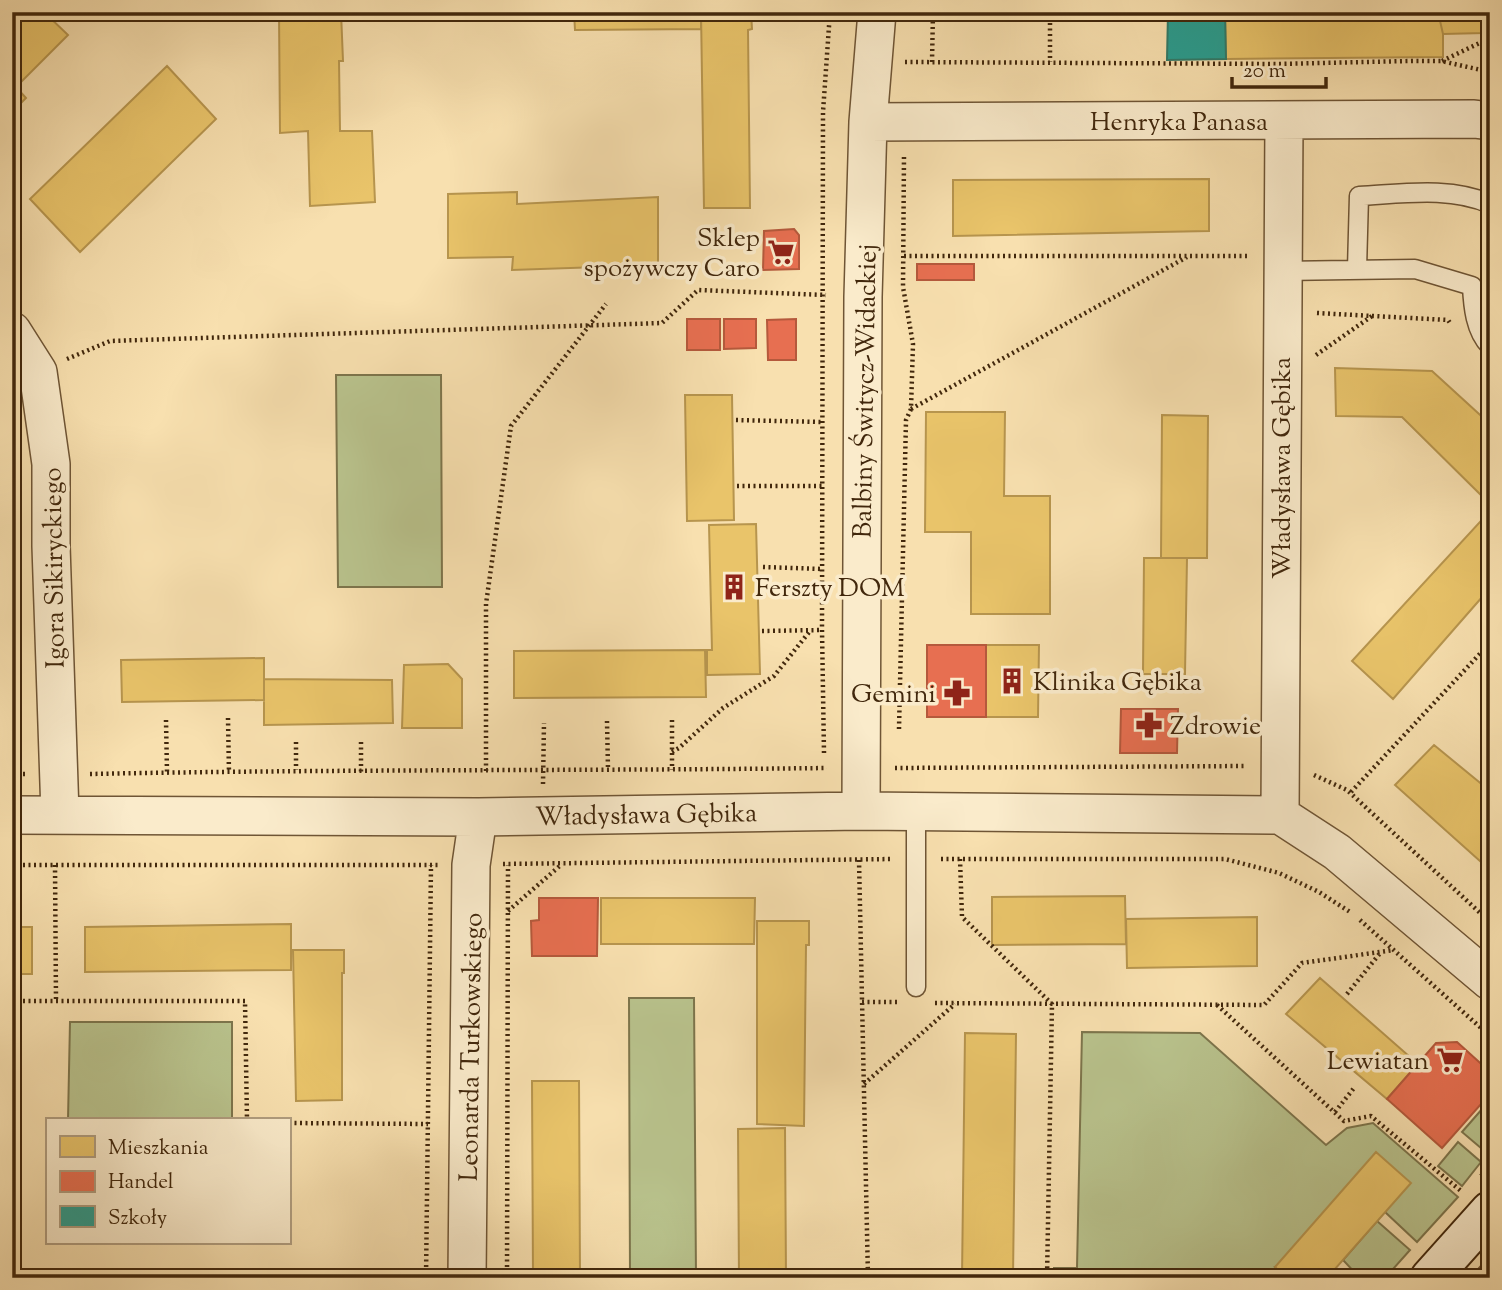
<svg xmlns="http://www.w3.org/2000/svg" width="1502" height="1290" font-family="'Sorts Mill Goudy',serif">
	<style>
		.green { fill: #b9c38d; stroke: #7d754c; stroke-width: 2 }
		.homes { fill: #e9c46a; stroke: #b7954e; stroke-width: 2 }
		.shops { fill: #e76f51; stroke: #b5593c; stroke-width: 2 }
		.schools { fill: #2a9d8f; stroke: #317a68; stroke-width: 2 }
		.lines { fill: none; stroke-linecap: round; stroke-linejoin: round }
		.lane-casing { stroke: #6f5535; stroke-width: 21 }
		.street-casing { stroke: #6f5535; stroke-width: 40 }
		.secondary-casing { stroke: #41270c; stroke-width: 42 }
		.path { stroke: #41270c; stroke-width: 4.5; stroke-dasharray: 2 3.5; stroke-linecap: butt }
		.lane { stroke: #faebcb; stroke-width: 18 }
		.street { stroke: #faebcb; stroke-width: 37 }
		.secondary { stroke: #faebcb; stroke-width: 38 }
		.tram { stroke: #41270c; stroke-width: 2 }
		.labels { text-anchor: middle; stroke-width: 7; stroke-linejoin: round; paint-order: stroke }
		.street-label { font-size: 26px; fill: #41270c; stroke: #faebcb }
		.poi-label { font-size: 26px; fill: #41270c; stroke: #faebcb; text-anchor: end }
	</style>
	<rect width="100%" height="100%" fill="#f8e0af"/>
	<filter id="stains"><feTurbulence type="fractalNoise" baseFrequency=".00286" numOctaves="4"/><feColorMatrix values="0 0 0 0 .2 0 0 0 0 .09 0 0 0 0 .02 0 0 0 .5 -.17"/></filter>
	<radialGradient id="worn" r=".72"><stop offset=".6" stop-color="#630" stop-opacity="0"/><stop offset="1" stop-color="#630" stop-opacity=".3"/></radialGradient>
	<path class="green" d="M336,375H441L442,587H338Z
		M629,998H694L696,1278H630Z
		M70,1022H232V1120H68Z
		M1082,1032L1200,1033L1326,1145L1347,1128L1373,1123L1458,1197L1417,1242L1385,1212L1275,1267L1286,1278H1054V1268H1077Z
		M1490,1100V1151L1488,1154L1462,1132Z
		M1458,1142L1481,1162L1462,1186L1438,1166Z
		M1377,1221L1410,1250L1385,1278H1360L1343,1260Z"/>
	<path class="homes" d="M12,12H44L68,35L16,87L26,98L12,112Z
		M279,12H341L343,61H339L340,131H372L375,202L310,206L308,131L280,133Z
		M574,12H701V29L575,30Z
		M701,12H751L752,29L748,30L750,208H704Z
		M972,12H1019V19L972,20Z
		M1225,12H1438L1443,34V57L1226,59Z
		M1438,12H1484V33L1443,34Z
		M167,66L216,119L80,252L30,199Z
		M1209,179V231L953,236V180Z
		M517,192V204L658,197V265L512,270L513,257L448,258V194Z
		M1335,368L1432,371L1490,424V504L1402,417L1336,416Z
		M685,395H732L734,520L687,521Z
		M926,412H1005L1004,496H1050V614H971V532H925Z
		M1162,415L1208,416L1207,558H1161Z
		M1490,511V588L1393,699L1352,661Z
		M756,524L760,674L707,675V650H712L709,525Z
		M1144,558H1187L1185,674H1143Z
		M986,645H1039L1038,717H986Z
		M705,650L706,697L514,698V651Z
		M264,658V700L122,702L121,660Z
		M448,664L462,679V728H402L404,665Z
		M264,679L392,680L393,723L264,725Z
		M1434,745L1490,791V870L1395,785Z
		M1125,896L1126,944L992,945V897Z
		M601,898H755L754,944H601Z
		M1257,917V966L1127,968L1126,919Z
		M757,921H809V945H806L804,1126L757,1124Z
		M291,924V970L85,972V927Z
		M12,927H32V974H12Z
		M293,950H344V973H342V1100L296,1101Z
		M1320,978L1418,1064L1387,1099L1286,1014Z
		M965,1033L1016,1034L1013,1278H962Z
		M532,1081H579L580,1278H533Z
		M785,1128L786,1278H739L738,1129Z
		M1376,1152L1411,1183L1327,1278H1286L1275,1267Z"/>
	<path class="shops" d="M794,229L799,235V269L763,270L764,231Z
		M917,264H974V280H917Z
		M687,319H720V350H687Z
		M724,319H756V348L724,349Z
		M796,319V360H768L767,320Z
		M927,645H986V717H927Z
		M1121,709H1178L1177,753H1120Z
		M539,898H598L597,956H532L531,921L539,920Z
		M1457,1042L1489,1071L1490,1094L1442,1148L1387,1099L1436,1043Z"/>
	<path class="schools" d="M1168,12H1225L1226,59L1167,60Z"/>
	<g class="lines">
		<g class="lane-casing">
			<path id="lane" d="M1357,269L1359,196C1401,194 1450,186 1490,204
				M1282,271L1415,269L1472,286C1473,306 1475,331 1490,346
				M916,812V987
				M1483,1278L1490,1270"/>
		</g>
		<g class="street-casing">
			<path id="street" d="M868,122L1474,119L1490,121
				M12,331L38,372L51,464V546L60,814
				M861,811L863,297L868,122L877,12
				M12,815L478,817L861,811L1280,815L1337,852L1490,981
				M1280,815L1284,121
				M467,1278L471,865L478,817"/>
		</g>
		<g class="secondary-casing">
			<path id="secondary" d="M1430,1278L1490,1211"/>
		</g>
		<path class="path" d="M1050,12V62
			M1442,61L1490,38
			M905,62L1278,64L1411,61H1441L1490,72
			M932,62L933,12
			M904,256H1249
			M1317,313L1448,320L1450,323
			M1316,355L1372,316
			M67,359L110,341L662,323L698,290L826,295
			M911,409L1187,257
			M736,420L822,422
			M737,486H823
			M763,567L822,569
			M762,631L822,630
			M228,718L229,773
			M166,720L167,772
			M672,720V770
			M607,721L608,769
			M899,729L906,420L911,409L913,344L903,287L904,155
			M296,742V770
			M361,742V772
			M672,752L679,748L723,708L774,676L810,631
			M824,753L822,630L823,112L830,12
			M895,768L1247,766
			M486,771V604L511,426L606,304
			M12,774H25
			M90,774C336,769 581,771 827,768
			M1314,775L1347,790L1490,922
			M543,784L544,723
			M1351,792L1490,643
			M941,859H1225L1279,873L1319,892L1350,912
			M960,859L962,917L1052,1004L1047,1278
			M859,860L868,1278
			M503,864L893,859
			M12,865H438
			M55,865L56,1001
			M508,911L562,864
			M1360,920L1490,1036
			M1347,994L1381,952
			M12,1001H245L247,1120
			M862,1002H899
			M935,1003L1264,1005L1302,963L1394,950
			M1217,1005L1344,1121L1371,1116L1461,1191
			M864,1084L955,1004
			M1335,1112L1354,1088
			M289,1123L428,1124
			M1481,1176L1490,1166
			M426,1278L431,865
			M507,1278L508,865"/>
		<use href="#lane" class="lane"/>
		<use href="#street" class="street"/>
		<use href="#secondary" class="secondary"/>
		<path class="tram" d="M1473,1278L1490,1259"/>
	</g>
	<defs>
		<g id="supermarket-bare" transform="scale(2.1)"><path d="M-6-5.5h2.5l.6 2H6L4.5 2H-2.5L-4.4-4H-6ZM-1.5 3.2a1.3 1.3 0 1 0 .1 0ZM3 3.2a1.3 1.3 0 1 0 .1 0Z" fill="#8f2418" stroke="#faebcb" stroke-width="2.5" paint-order="stroke"/></g>
		<g id="building-bare" transform="scale(2.1)"><path d="M-4-6H4V6H1V3H-1V6H-4ZM-2.5-4.3h1.7v1.8h-1.7ZM.8-4.3h1.7v1.8H.8ZM-2.5-1h1.7V.8h-1.7ZM.8-1h1.7V.8H.8Z" fill="#8f2418" stroke="#faebcb" stroke-width="2.5" paint-order="stroke"/></g>
		<g id="pharmacy-bare" transform="scale(2.1)"><path d="M-2-6h4v4h4v4h-4v4h-4v-4h-4v-4h4Z" fill="#8f2418" stroke="#faebcb" stroke-width="2.5" paint-order="stroke"/></g>
	</defs>
	<g fill-rule="evenodd">
		<use href="#supermarket-bare" x="781" y="252"/>
		<use href="#building-bare" x="734" y="587"/>
		<use href="#building-bare" x="1012" y="681"/>
		<use href="#pharmacy-bare" x="957" y="693"/>
		<use href="#pharmacy-bare" x="1149" y="725"/>
		<use href="#supermarket-bare" x="1450" y="1060"/>
	</g>
	<g class="labels">
		<g class="street-label">
			<text x="1179" y="130">Henryka Panasa</text>
			<text transform="translate(864 391) rotate(-89)" y="9">Balbiny Świtycz-Widackiej</text>
			<text transform="translate(1281 468) rotate(-90)" y="9">Władysława Gębika</text>
			<text transform="translate(53 568) rotate(-91)" y="9">Igora Sikiryckiego</text>
			<text transform="translate(646 814) rotate(-1)" y="9">Władysława Gębika</text>
			<text transform="translate(470 1047) rotate(-89)" y="9">Leonarda Turkowskiego</text>
		</g>
		<g class="poi-label">
			<text x="760" y="246">Sklep<tspan x="760" dy="30">spożywczy Caro</tspan></text>
			<text x="755" y="596" text-anchor="start">Ferszty DOM</text>
			<text x="1033" y="690" text-anchor="start">Klinika Gębika</text>
			<text x="936" y="702">Gemini</text>
			<text x="1170" y="734" text-anchor="start">Zdrowie</text>
			<text x="1429" y="1069">Lewiatan</text>
		</g>
	</g>
	<rect width="1502" height="1290" fill="none" stroke="#f8e0af" stroke-width="42"/>
	<rect x="14" y="14" width="1474" height="1262" fill="none" stroke="#41270c" stroke-width="3.5"/>
	<rect x="21" y="21" width="1460" height="1248" fill="none" stroke="#41270c" stroke-width="2"/>
	<rect x="46" y="1118" width="245" height="126" fill="#faebcb" stroke="#b09d7f" stroke-width="2"/>
	<rect x="60" y="1136" width="35" height="21" fill="#e9c46a" stroke="#b09d7f" stroke-width="2"/>
	<text x="108" y="1154" font-size="21" fill="#41270c">Mieszkania</text>
	<rect x="60" y="1171" width="35" height="21" fill="#e76f51" stroke="#b09d7f" stroke-width="2"/>
	<text x="108" y="1188" font-size="21" fill="#41270c">Handel</text>
	<rect x="60" y="1206" width="35" height="21" fill="#2a9d8f" stroke="#b09d7f" stroke-width="2"/>
	<text x="108" y="1224" font-size="21" fill="#41270c">Szkoły</text>
	<path d="M1232 77v10h94v-10" fill="none" stroke="#41270c" stroke-width="3.5"/>
	<text x="1243" y="77" font-size="21" fill="#41270c" stroke="#faebcb" stroke-width="5" paint-order="stroke">20 m</text>
	<rect width="100%" height="100%" filter="url(#stains)"/>
	<rect width="100%" height="100%" fill="url(#worn)"/>
</svg>
